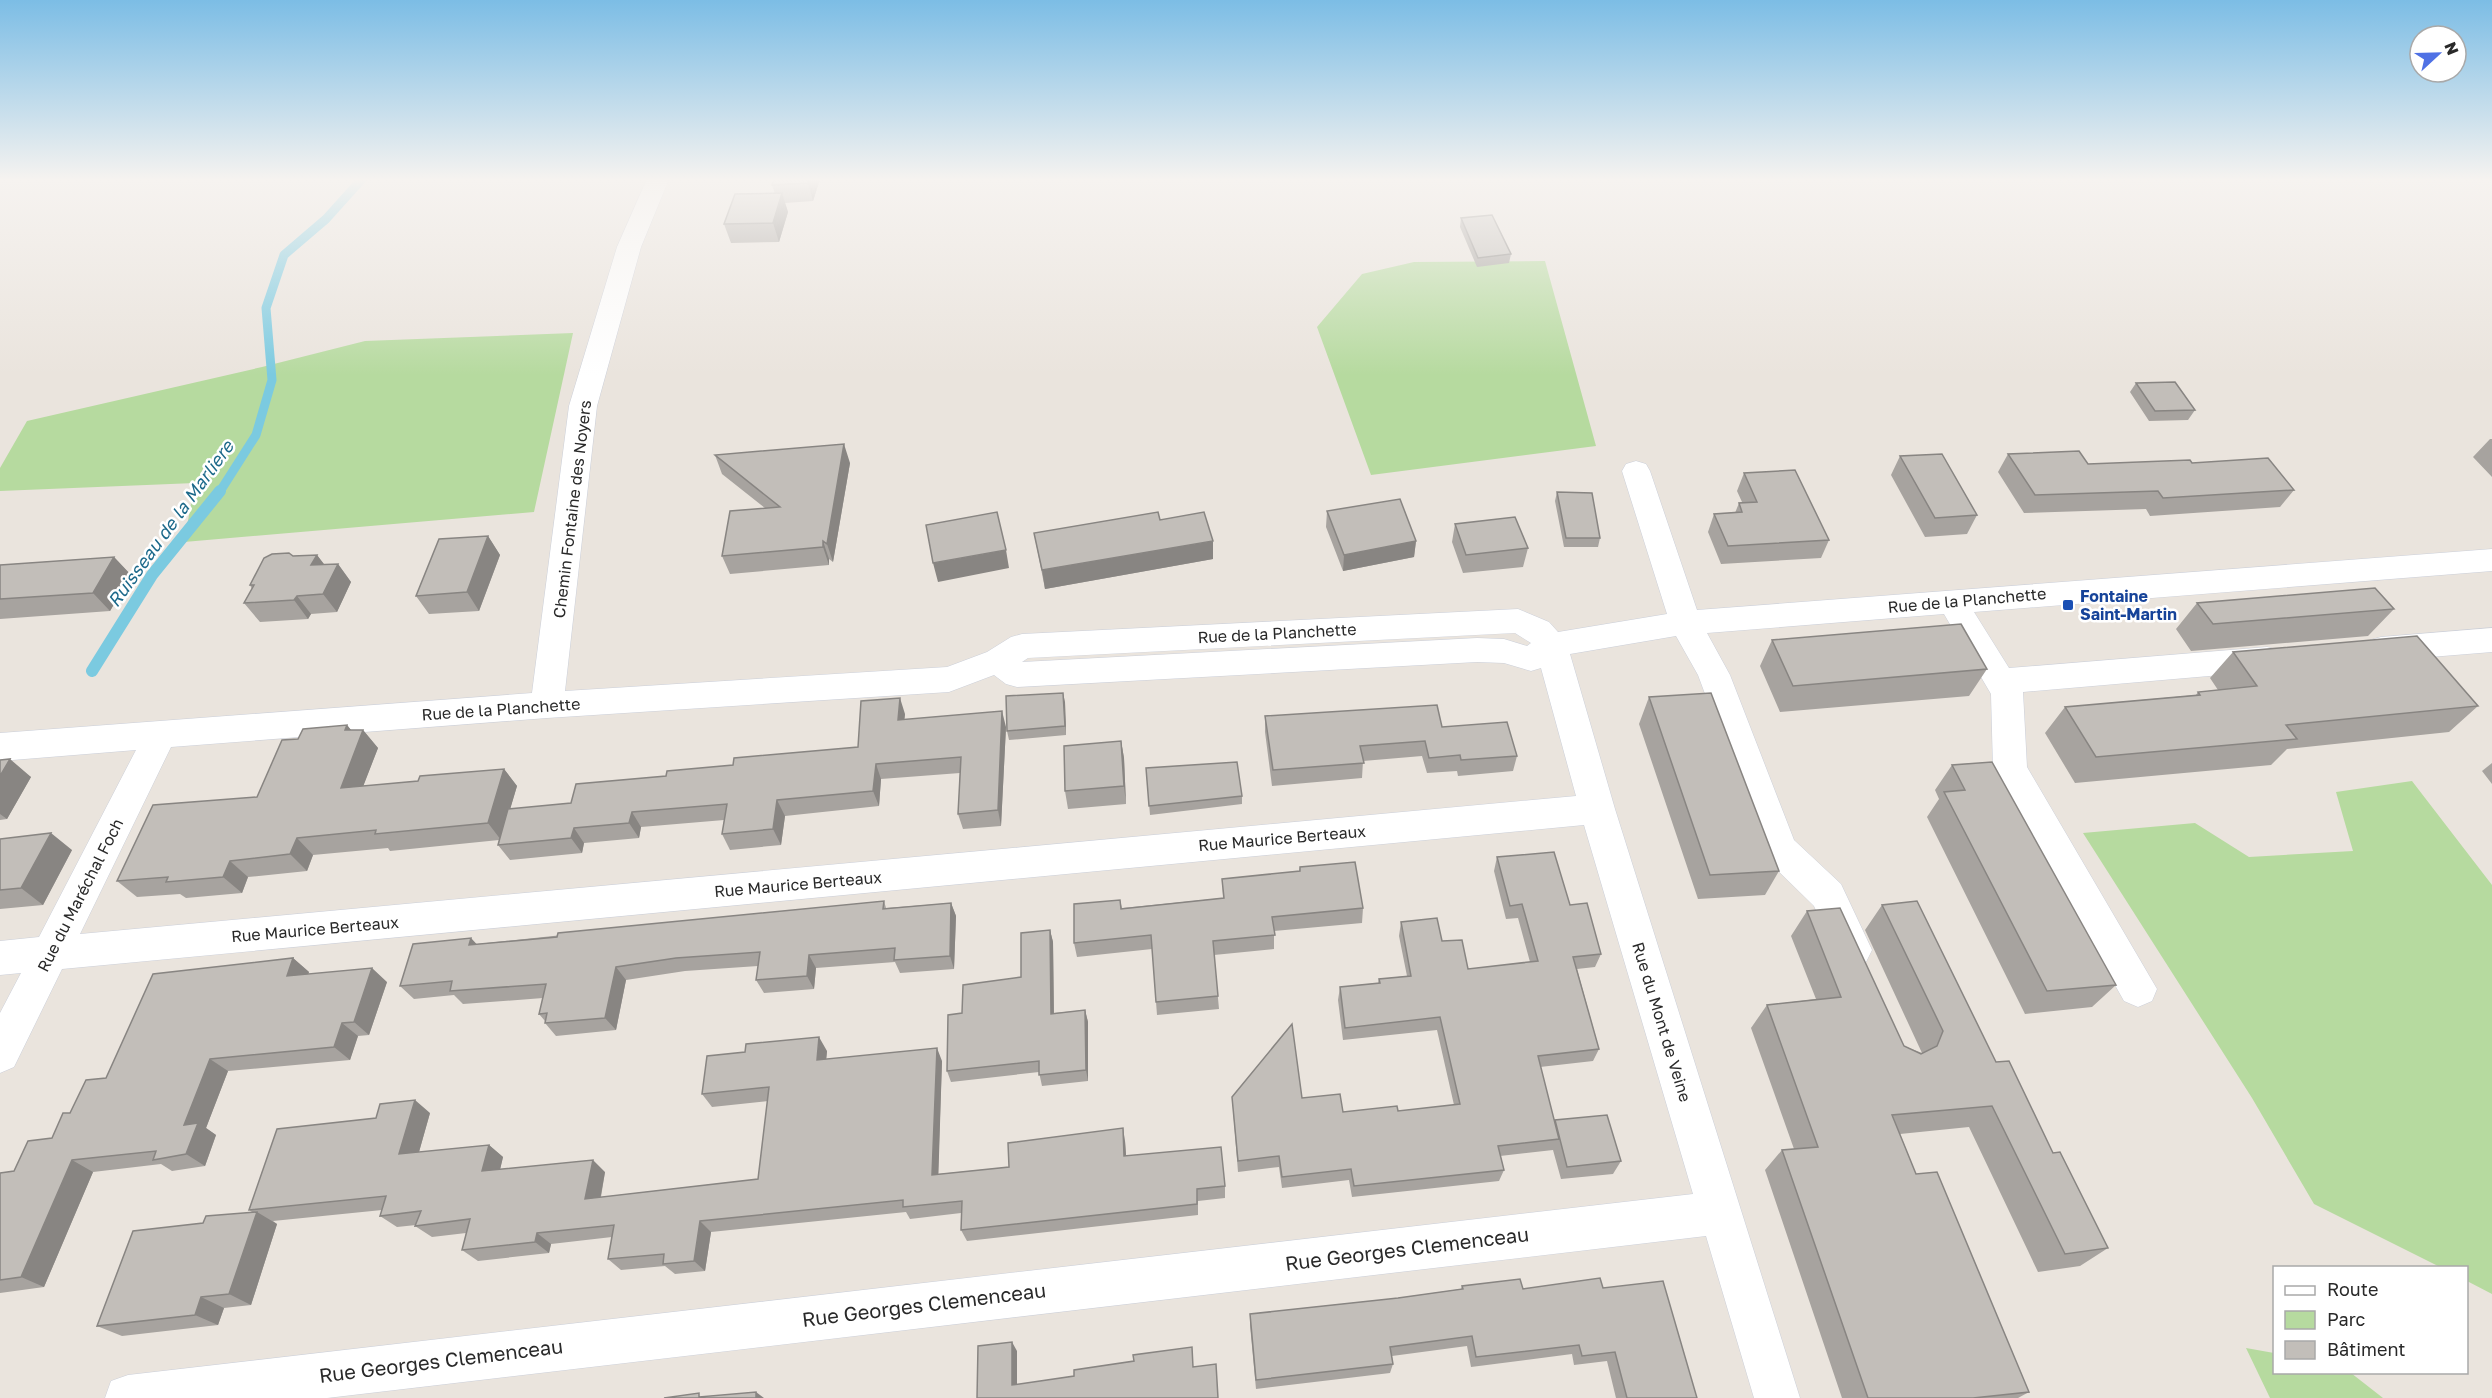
<svg xmlns="http://www.w3.org/2000/svg" width="2492" height="1398" font-family="'Golos Text',sans-serif">
	<style>
		.green { fill: #b6da9f }
		.lines { fill: none; stroke-linecap: round; stroke-linejoin: round }
		.stream-far1 { stroke: #7bcae0; stroke-width: 9 }
		.stream { stroke: #7bcae0; stroke-width: 12 }
		.minor-casing { stroke: #cbcfd9; stroke-width: 1 }
		.minor { fill: #fff; fill-rule: evenodd }
		.wall { fill: #a7a39f }
		.shaded-wall { fill: #888582 }
		.building { fill: #c2beb9; stroke: #888582; stroke-width: 1.5 }
		.transit-dot { fill: #1a4fb4; stroke: #fff; stroke-width: 2 }
		.labels { text-anchor: middle; stroke-width: 5; stroke-linejoin: round; paint-order: stroke }
		.street-label { font-size: 16px; fill: #292929; stroke: #fff }
		.transit-label { font-size: 16px; font-weight: bold; fill: #164399; stroke: #fff; text-anchor: start }
		.water-label { font-size: 18px; font-style: italic; fill: #1c698a; stroke: #fff }
		.near-street-label { font-size: 20px; fill: #292929; stroke: #fff }
	</style>
	<rect width="100%" height="100%" fill="#eae4dd"/>
	<path class="green" d="M1545,261L1596,446L1371,475L1317,327L1362,274L1414,262Z
		M573,333L534,512L184,542L195,483L0,491V468L27,421L262,367L365,341Z
		M2412,781L2492,885V1294L2467,1281L2466,1268L2440,1267L2314,1204L2252,1098L2083,833L2195,823L2249,857L2353,851L2336,792Z
		M2246,1348L2274,1353V1372L2351,1373L2383,1398H2270Z"/>
	<g class="lines">
		<path class="stream-far1" d="M219,493L256,435L272,380L266,308L284,255L326,219L362,179"/>
		<path class="stream" d="M92,671L152,575L220,491"/>
		<g class="minor-casing">
			<path id="minor" d="M647,179H669L641,247L597,406L565,691L947,667L987,652L1011,637L1022,634L1518,609L1549,622L1558,632L1667,614L1622,471L1626,464L1636,461L1646,464L1650,471L1697,610L2492,549V571L1974,612L2009,668L2267,647L2278,650L2283,659L2278,668L2267,671L2023,692L2027,767L2157,989L2152,1001L2138,1007L2124,1001L1993,768L1991,694L1944,614L1707,633L1730,675L1794,840L1841,884L1872,950L1866,962L1853,967L1840,962L1814,906L1767,860L1698,675L1676,636L1570,654L1615,809L1800,1398H1754L1706,1236L327,1398H105L111,1381L128,1375L1693,1194L1584,825L62,969L14,1067L0,1073V1013L21,973L0,975V941L39,937L136,750L0,761V733L532,693L569,406L617,247ZM1515,633L1531,643L1527,646L1504,639L1477,638L1022,662L1028,658ZM1477,662L1504,663L1531,671L1541,668L1576,796L80,934L171,747L547,718L949,692L994,675L1006,684L1017,687Z
				M2492,628V652L2381,661L2370,658L2365,649L2370,640L2381,637Z"/>
		</g>
		<use href="#minor" class="minor"/>
	</g>
	<path class="wall" d="M774,179H820L813,201L785,203L788,212L779,242L731,243L724,224L775,194L772,185Z
		M1461,218L1511,254L1509,263L1477,267L1460,227Z
		M2136,383L2195,410L2188,420L2149,421L2130,392Z
		M2490,439H2492V477L2473,457Z
		M2008,454L2088,464L2192,463L2294,490L2280,507L2150,516L2146,509L2024,513L1998,472Z
		M715,455L850,463L833,562L829,559V565L730,574L722,556L765,508L722,474Z
		M1900,456L1977,515L1967,534L1925,537L1891,475Z
		M1744,473L1829,540L1821,558L1721,564L1708,532L1714,514L1735,513L1739,503L1742,502L1737,491Z
		M1557,492L1600,538L1598,547H1564L1555,501Z
		M1327,511L1416,541L1414,557L1343,571L1326,527Z
		M1160,520L1213,559L1045,589L1034,533Z
		M1455,524L1528,548L1523,567L1463,573L1452,542Z
		M488,536L500,555L479,611L429,614L416,596Z
		M317,555L324,565L338,564L351,582L337,612L311,614L308,619L260,622L244,603L252,589L250,585L293,556Z
		M114,557L131,575L110,611L0,619V565Z
		M2197,603L2394,609L2368,636L2191,651L2176,629Z
		M1772,640L1987,669L1969,696L1780,712L1760,666Z
		M2233,652L2478,706L2449,732L2287,749L2271,765L2075,783L2045,733L2065,707L2196,695L2198,692L2218,690L2210,678Z
		M1649,697L1779,871L1765,895L1698,899L1639,724Z
		M1065,702L1066,735L1009,740L1007,731Z
		M905,714L904,719L1006,727L1001,826L963,829L958,814L960,773L881,779L879,806L785,816L781,845L730,850L722,834L724,820L641,827L639,838L584,843L582,853L510,860L498,845L499,840L390,851L388,848L313,855L307,871L248,877L242,893L186,898L180,894L137,897L117,881L257,797L298,739L347,725L351,730H363L378,748L363,786L418,781L504,769L517,786L510,809L571,803L666,776L733,765L858,747Z
		M1265,716L1442,727L1517,756L1513,771L1458,776L1457,771L1427,773L1422,756L1363,761L1362,778L1272,786L1265,732Z
		M1121,741L1124,758L1126,804L1068,809L1065,791Z
		M0,760L31,777L7,819L0,820Z
		M2492,763V784L2482,771Z
		M1952,765L2116,985L2092,1007L2025,1014L1927,817L1939,799L1935,790Z
		M1146,768L1242,796V804L1150,815Z
		M0,839L72,850L43,905L0,909Z
		M1497,857L1570,905L1601,954L1595,967L1577,969L1599,1049L1593,1061L1540,1067L1554,1122L1555,1120L1621,1161L1613,1174L1561,1179L1553,1150L1500,1156L1504,1170L1499,1181L1352,1197L1349,1180L1282,1188L1279,1167L1238,1172L1232,1097L1302,1098L1343,1112L1398,1111L1454,1105L1437,1030L1343,1040L1338,1000L1340,987L1378,983L1379,979L1407,976L1399,936L1401,922L1442,941L1468,969L1530,962L1518,918L1506,919L1494,871Z
		M1300,867L1363,908L1362,923L1274,931V949L1214,955L1219,1009L1157,1015L1152,949L1077,957L1074,943L1120,900L1122,908L1223,898L1222,879L1299,871Z
		M884,901L886,908L951,903L956,916L954,969L900,973L895,962L816,968L814,989L764,993L756,980L758,966L685,971L626,980L616,1030L556,1036L545,1023V1021L539,1014L543,998L463,1004L454,995L414,999L400,986L477,944Z
		M1882,905L1996,1062L2053,1153L2108,1248L2080,1266L2038,1272L1969,1127L1900,1134L1916,1174L2029,1392L2018,1398H1842L1765,1170L1782,1150L1794,1149L1751,1028L1767,1005L1816,999L1791,936L1807,911L1904,1046L1922,1053L1865,930Z
		M1050,930L1053,942L1054,1013L1085,1010L1088,1022V1081L1042,1086L1039,1072L951,1082L947,1071L962,1013L1021,977Z
		M293,958L309,972L308,974L387,982L369,1035L358,1036L350,1060L228,1071L206,1128L216,1135L205,1166L172,1171L161,1164L93,1172L44,1287L0,1293V1173L14,1171L52,1138L106,1078Z
		M827,1051L826,1059L942,1061L938,1174L1009,1167L1125,1141L1126,1156L1225,1186V1198L1198,1201V1215L967,1241L961,1230V1213L910,1219L906,1212L711,1232L705,1271L675,1274L665,1266L621,1270L608,1259L612,1237L551,1244L549,1253L478,1261L462,1250L466,1233L432,1237L415,1226L416,1225L397,1227L380,1216L382,1210L273,1221L277,1224L251,1305L224,1308L218,1325L122,1336L97,1326L203,1223L252,1212L249,1210L430,1113L419,1152L489,1145L503,1157L500,1169L605,1172L601,1197L758,1179L768,1101L712,1107L702,1094Z
		M1462,1286L1523,1289L1603,1288L1697,1398H1616L1607,1361L1574,1365L1572,1354L1471,1367L1467,1346L1392,1356L1393,1364L1390,1373L1256,1389L1250,1325V1314L1398,1298L1461,1289Z"/>
	<path class="shaded-wall" d="M809,179H820L813,201L808,183Z
		M782,193L788,212L779,242L773,223Z
		M844,444L850,463L833,562L827,544Z
		M488,536L500,555L479,611L467,592Z
		M823,541L829,559V565L823,547Z
		M1213,541V559L1045,589L1042,570Z
		M1416,541L1414,557L1343,571L1344,555Z
		M1006,550L1009,568L938,582L933,563Z
		M317,555L331,573L311,565Z
		M114,557L131,575L110,611L93,593Z
		M338,564L351,582L337,612L323,594Z
		M297,596L311,614L308,619L294,600Z
		M1063,693L1065,702L1066,735L1065,726Z
		M900,698L905,714L903,736L898,720Z
		M1002,711L1006,727L1001,826L998,810Z
		M347,725L359,740L363,730L378,748L356,805L341,788L345,730Z
		M1121,741L1124,758L1126,804L1124,786Z
		M10,759L31,777L7,819L0,814V776Z
		M876,764L881,779L879,806L873,791Z
		M504,769L517,786L501,840L488,823Z
		M777,800L785,816L781,845L773,829Z
		M632,812L641,827L639,838L629,823Z
		M574,828L584,843L582,853L571,838Z
		M51,833L72,850L43,905L21,888Z
		M297,838L313,855L307,871L290,854Z
		M230,861L248,877L242,893L223,877Z
		M951,903L956,916L954,969L950,956Z
		M1050,930L1053,942L1054,1025L1051,1014Z
		M471,938L483,951L469,945Z
		M809,955L816,968L814,989L807,976Z
		M293,958L309,972L303,990L287,976Z
		M616,967L626,980L616,1030L605,1018Z
		M372,968L387,982L369,1035L354,1022Z
		M1085,1010L1088,1022V1081L1086,1070Z
		M342,1023L358,1036L350,1060L334,1047Z
		M819,1037L827,1051L825,1074L817,1060Z
		M937,1048L942,1061L938,1187L932,1175Z
		M210,1059L228,1071L206,1128L216,1135L205,1166L186,1154L184,1125Z
		M415,1100L430,1113L415,1166L399,1154Z
		M1123,1128L1125,1141L1127,1168L1124,1156Z
		M489,1145L503,1157L497,1183L482,1171Z
		M72,1160L93,1172L44,1287L21,1277Z
		M593,1160L605,1172L598,1211L585,1199Z
		M257,1212L277,1224L251,1305L229,1294Z
		M700,1221L711,1232L705,1271L694,1261Z
		M537,1233L551,1244L549,1253L535,1242Z
		M201,1297L224,1308L218,1325L195,1315Z
		M1012,1342L1017,1351V1393L1012,1385Z
		M756,1392L764,1398H756Z"/>
	<path class="building" d="M774,179H809L808,183L772,185Z
		M782,193L773,223L724,224L735,194Z
		M1492,215L1511,254L1478,258L1461,218Z
		M2175,382L2195,410L2155,411L2136,383Z
		M844,444L827,544L823,541V547L722,556L730,511L780,507L715,455Z
		M2079,451L2088,464L2190,460L2192,463L2268,458L2294,490L2163,498L2158,491L2035,495L2008,454Z
		M1942,454L1977,515L1935,518L1900,456Z
		M1795,470L1829,540L1728,546L1714,514L1742,512L1739,503L1757,502L1744,473Z
		M1557,492L1592,493L1600,538H1566Z
		M1400,499L1416,541L1344,555L1327,511Z
		M997,512L1006,550L933,563L926,525Z
		M1158,512L1160,520L1204,512L1213,541L1042,570L1034,533Z
		M1515,517L1528,548L1466,555L1455,524Z
		M488,536L467,592L416,596L439,539Z
		M289,553L293,556L317,555L311,565L338,564L323,594L297,596L294,600L244,603L254,585H250L264,558L272,554Z
		M114,557L93,593L0,599V565Z
		M2375,588L2394,609L2213,624L2197,603Z
		M1961,624L1987,669L1793,686L1772,640Z
		M2417,636L2478,706L2286,725L2297,739L2096,757L2065,707L2200,695L2198,692L2257,686L2233,652Z
		M1063,693L1065,726L1007,731L1006,696Z
		M1711,693L1779,871L1710,875L1649,697Z
		M900,698L898,720L1002,711L998,810L958,814L961,757L876,764L873,791L777,800L773,829L722,834L727,804L632,812L629,823L574,828L571,838L498,845L508,809L571,803L576,784L666,776L667,771L733,765L734,758L858,747L861,701Z
		M1437,705L1442,727L1507,722L1517,756L1461,760L1460,755L1429,758L1425,741L1360,746L1364,763L1273,770L1265,716Z
		M347,725L345,730H363L341,788L418,781L420,776L504,769L488,823L375,834L376,830L297,838L290,854L230,861L223,877L166,882L168,877L117,881L153,805L257,797L282,740L298,739L303,729Z
		M1121,741L1124,786L1065,791L1064,746Z
		M10,759L0,776V760Z
		M1237,762L1242,796L1149,806L1146,768Z
		M1992,762L2116,985L2047,991L1944,792L1965,790L1952,765Z
		M51,833L21,888L0,890V839Z
		M1554,852L1570,905L1587,903L1601,954L1573,957L1599,1049L1538,1056L1559,1139L1498,1146L1504,1170L1354,1186L1351,1169L1282,1177L1279,1156L1238,1161L1232,1097L1292,1024L1302,1098L1340,1094L1343,1112L1397,1106L1398,1111L1460,1104L1440,1017L1345,1028L1340,987L1380,983L1379,979L1411,976L1401,922L1437,918L1442,941L1462,940L1468,969L1538,961L1522,904L1510,906L1497,857Z
		M1355,862L1363,908L1272,917L1275,935L1213,941L1218,996L1156,1002L1151,935L1074,943V904L1120,900L1121,909L1224,898L1222,879L1300,871V867Z
		M884,901L883,909L951,903L950,956L894,960L895,948L809,955L807,976L756,980L760,952L676,958L616,967L605,1018L545,1023L547,1013L539,1014L546,984L450,991L452,981L400,986L413,944L471,938L469,945L557,937L558,933Z
		M1917,901L1996,1062L2009,1061L2053,1153L2060,1152L2108,1248L2065,1254L1992,1106L1892,1115L1916,1174L1937,1172L2029,1392L1973,1398H1868L1782,1150L1818,1147L1767,1005L1841,997L1807,911L1840,908L1904,1046L1921,1054L1937,1046L1943,1031L1882,905Z
		M1050,930L1051,1014L1085,1010L1086,1070L1039,1075V1061L947,1071L948,1015L962,1013L963,985L1021,977V933Z
		M293,958L287,976L372,968L354,1022L342,1023L334,1047L210,1059L184,1125L198,1123L186,1154L153,1160L156,1151L72,1160L21,1277L0,1280V1173L14,1171L28,1141L52,1138L63,1113H70L86,1080L106,1078L153,974Z
		M819,1037L817,1060L937,1048L932,1175L1009,1167L1008,1143L1123,1128L1124,1156L1221,1147L1225,1186L1197,1189V1204L961,1230L962,1201L903,1207V1200L700,1221L694,1261L663,1264L664,1254L608,1259L614,1225L537,1233L535,1242L462,1250L470,1219L415,1226L421,1211L380,1216L386,1196L249,1210L277,1129L376,1118L380,1104L415,1100L399,1154L489,1145L482,1171L593,1160L585,1199L758,1179L769,1087L702,1094L707,1056L745,1052L746,1044Z
		M1607,1115L1621,1161L1567,1167L1555,1120Z
		M257,1212L229,1294L201,1297L195,1315L97,1326L133,1231L203,1223L206,1216Z
		M1600,1278L1603,1288L1663,1281L1697,1398H1627L1615,1352L1582,1356L1579,1345L1476,1357L1472,1336L1390,1347L1393,1364L1256,1380L1250,1314L1398,1298L1463,1289L1462,1286L1520,1279L1523,1289Z
		M1012,1342V1385L1074,1376V1370L1134,1361L1133,1355L1192,1347L1193,1367L1216,1364L1218,1398H977L978,1346Z
		M756,1392V1398H664L699,1393V1397Z"/>
	<linearGradient id="sky" x2="0" y2="1"><stop stop-color="#7cbde5"/><stop offset="0.48" stop-color="#f6f3f0"/><stop offset="1" stop-color="#f6f3f0" stop-opacity="0"/></linearGradient>
	<rect width="2492" height="375" fill="url(#sky)"/>
	<rect class="transit-dot" x="2062" y="599" width="12" height="12" rx="3"/>
	<g class="labels">
		<g class="street-label">
			<text transform="translate(572 509) rotate(-83)" y="6">Chemin Fontaine des Noyers</text>
			<text transform="translate(1967 600) rotate(-5)" y="6">Rue de la Planchette</text>
			<text transform="translate(1277 633) rotate(-3)" y="6">Rue de la Planchette</text>
			<text transform="translate(501 709) rotate(-4)" y="6">Rue de la Planchette</text>
			<text transform="translate(1282 838) rotate(-5)" y="6">Rue Maurice Berteaux</text>
			<text transform="translate(798 884) rotate(-5)" y="6">Rue Maurice Berteaux</text>
			<text transform="translate(80 895) rotate(-63)" y="6">Rue du Maréchal Foch</text>
			<text transform="translate(315 929) rotate(-5)" y="6">Rue Maurice Berteaux</text>
			<text transform="translate(1662 1022) rotate(73)" y="6">Rue du Mont de Veine</text>
		</g>
		<g class="transit-label">
			<text x="2080" y="602">Fontaine<tspan x="2080" dy="18">Saint-Martin</tspan></text>
		</g>
		<g class="water-label">
			<text transform="translate(171 524) rotate(-54)" y="6">Ruisseau de la Marliere</text>
		</g>
		<g class="near-street-label">
			<text transform="translate(1407 1249) rotate(-7)" y="7">Rue Georges Clemenceau</text>
			<text transform="translate(924 1305) rotate(-7)" y="7">Rue Georges Clemenceau</text>
			<text transform="translate(441 1361) rotate(-7)" y="7">Rue Georges Clemenceau</text>
		</g>
	</g>
	<rect x="2273" y="1266" width="195" height="108" fill="#ffffff" stroke="#a9a9a9" stroke-width="1.5"/>
	<rect x="2285" y="1286" width="30" height="9" fill="#ffffff" stroke="#a9a9a9" stroke-width="1.5"/>
	<text x="2327" y="1296" font-size="18" fill="#292929">Route</text>
	<rect x="2285" y="1311" width="30" height="18" fill="#b6da9f" stroke="#a9a9a9" stroke-width="1.5"/>
	<text x="2327" y="1326" font-size="18" fill="#292929">Parc</text>
	<rect x="2285" y="1341" width="30" height="18" fill="#c2beb9" stroke="#a9a9a9" stroke-width="1.5"/>
	<text x="2327" y="1356" font-size="18" fill="#292929">Bâtiment</text>
	<g transform="translate(2438 54) rotate(68)"><circle r="28" fill="#ffffff" stroke="#a9a9a9" stroke-width="1.5"/>
	<path d="M0-4.5L10 22L0 15L-10 22Z" fill="#4f71e5"/>
	<text y="-9" font-size="16" font-weight="bold" text-anchor="middle" fill="#292929">N</text>
	</g>
</svg>
